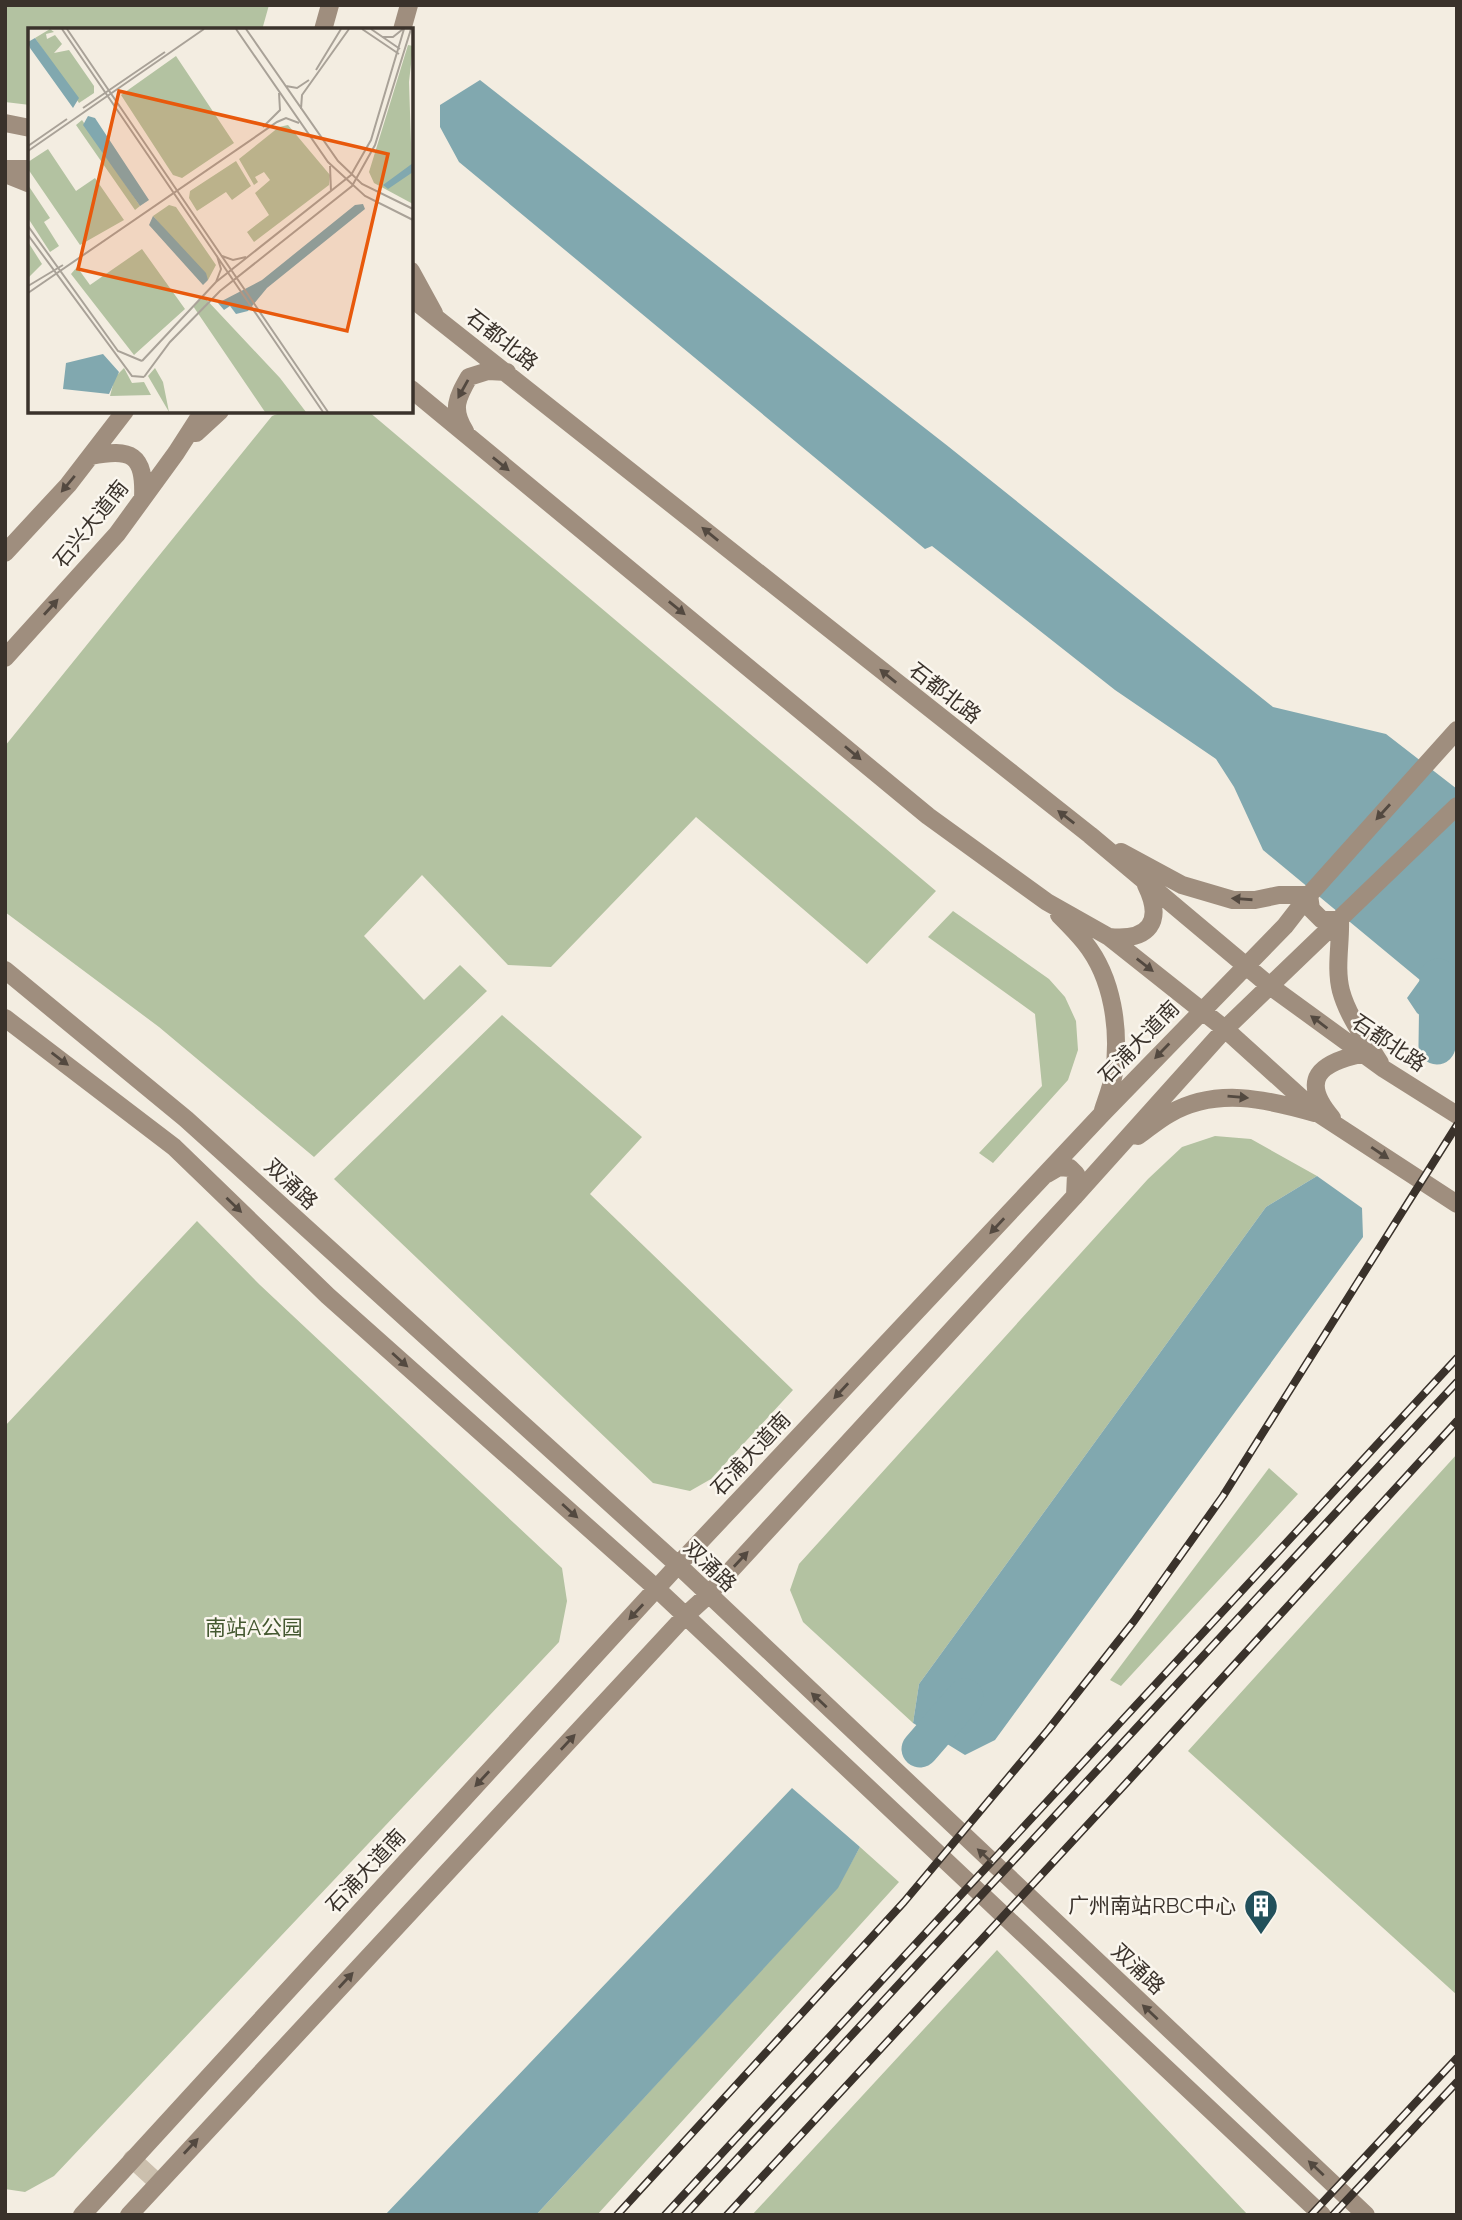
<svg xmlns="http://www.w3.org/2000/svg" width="1462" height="2220" font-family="Raleway,'Noto Sans SC',sans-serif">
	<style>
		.green { fill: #b3c2a1 }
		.water { fill: #81a8af }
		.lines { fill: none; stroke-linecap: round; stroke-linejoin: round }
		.river { stroke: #81a8af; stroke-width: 37 }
		.street { stroke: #cbbfad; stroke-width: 18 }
		.secondary { stroke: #9f8e7e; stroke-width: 18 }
		.rail-casing { stroke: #3a322b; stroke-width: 8 }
		.rail { stroke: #faf6ee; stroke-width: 5; stroke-dasharray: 16; stroke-linecap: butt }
		.oneway { fill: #534940 }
		.labels { text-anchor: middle; stroke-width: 5; stroke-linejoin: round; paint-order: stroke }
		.street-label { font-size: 21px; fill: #3a322b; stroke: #faf6ee }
		.park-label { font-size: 21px; fill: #445830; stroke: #faf6ee }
		.poi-label { font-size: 21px; fill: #3a322b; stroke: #faf6ee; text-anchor: end }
		.inset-road { fill: none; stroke: #a9a298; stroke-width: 2 }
		.view { fill: #e8590c; fill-opacity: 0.15; stroke: #e8590c; stroke-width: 3.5 }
		.inset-edge { fill: none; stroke: #3a322b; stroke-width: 3.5 }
	</style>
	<rect width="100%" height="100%" fill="#f3ede1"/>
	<path class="green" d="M5,5H269L262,30H30V105L5,102Z
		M285,411H368L936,891L867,964L696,817L551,967L508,965L422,875L364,936L424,1000L460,965L487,991L314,1157L159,1027L5,912V746L272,416Z
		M953,911L1049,979L1065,997L1076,1021L1078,1050L1068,1080L993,1163L979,1153L1042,1086L1035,1014L928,937Z
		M502,1015L642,1137L590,1194L793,1390L711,1479L690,1491L653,1483L334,1179Z
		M1215,1136L1251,1139L1317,1176L1266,1207L919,1684L913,1723L803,1622L790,1590L799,1564L1148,1179L1182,1147Z
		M197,1221L260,1285L562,1568L567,1601L559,1642L54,2176L25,2192L5,2189V1426Z
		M1457,1454V1995L1188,1751Z
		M1269,1468L1298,1494L1121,1686L1110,1680Z
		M860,1847L899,1882L597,2215H536L837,1888Z
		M997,1950L1248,2215H752Z"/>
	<path class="water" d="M480,80L949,447L1273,707L1386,734L1457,789V1044L1417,1013L1407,998L1420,980L1263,850L1234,787L1216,759L1115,690L932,546L925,549L459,162L440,127V105Z
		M1317,1176L1362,1208L1363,1237L995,1740L965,1755L913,1723L919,1684L1266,1207Z
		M792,1788L860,1847L838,1888L536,2215H385Z"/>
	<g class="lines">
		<path class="river" d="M1437,1046L1438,977
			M920,1749L965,1697"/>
		<path class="street" d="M132,2159L157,2182"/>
		<path class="secondary" d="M323,30L330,5
			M402,30L409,5
			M5,123L30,128
			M5,169H30
			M5,174L30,184
			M411,271L434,313
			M411,298L1090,835L1270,986L1384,1069L1457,1115
			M411,389L928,816L1047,902L1109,937L1225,1029L1319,1114L1457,1204
			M465,431C451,409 457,398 469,377L488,371L507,372
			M196,433L220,411
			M91,456C131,448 145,454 143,498
			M5,553L68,485L125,411
			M5,658L117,534L176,453L203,411
			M1121,852L1182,885L1233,900H1255L1279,895H1309
			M1309,895L1311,909L1322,920H1340
			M1059,915C1068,924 1077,933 1085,943C1113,978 1120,1030 1114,1073C1112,1085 1107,1098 1103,1110
			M1340,920C1341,943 1335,968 1341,991C1348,1017 1366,1040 1380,1063
			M1109,937C1149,941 1164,922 1146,885
			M5,970L186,1119L678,1565L1366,2215
			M5,1018L174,1147L328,1296L657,1589L1322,2215
			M1332,1118C1299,1079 1320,1063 1361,1054
			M1138,1136C1148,1129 1158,1120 1169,1114C1216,1087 1266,1099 1315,1113
			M1047,1174L1059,1167L1070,1168L1076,1174L1075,1196
			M82,2215L678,1565L1102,1114L1285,926L1309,895L1457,730
			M129,2215L685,1616L708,1595L1075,1196L1225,1029L1457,806"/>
		<g class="rail-casing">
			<path id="rail" d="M617,2215L904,1902L1048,1730L1134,1621L1223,1496L1457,1125
				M665,2215L1457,1358
				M685,2215L1457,1382
				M727,2215L1130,1779L1457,1421
				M1311,2215L1457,2058
				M1333,2215L1457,2082"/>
		</g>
		<use href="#rail" class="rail"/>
	</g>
	<defs><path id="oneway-solid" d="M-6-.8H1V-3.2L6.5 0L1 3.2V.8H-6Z" transform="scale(1.75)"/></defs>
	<g class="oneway">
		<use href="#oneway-solid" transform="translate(463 389) rotate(119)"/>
		<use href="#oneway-solid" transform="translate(501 464) rotate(39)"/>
		<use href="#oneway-solid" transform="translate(68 484) rotate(130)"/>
		<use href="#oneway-solid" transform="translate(710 534) rotate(-141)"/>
		<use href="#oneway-solid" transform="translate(51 607) rotate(-48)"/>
		<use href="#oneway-solid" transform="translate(677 608) rotate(39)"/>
		<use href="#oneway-solid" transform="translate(888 676) rotate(-141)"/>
		<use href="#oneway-solid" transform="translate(853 753) rotate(40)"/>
		<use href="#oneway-solid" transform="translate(1383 812) rotate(132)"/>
		<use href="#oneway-solid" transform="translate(1066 817) rotate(-142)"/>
		<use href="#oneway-solid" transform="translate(1242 899) rotate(-176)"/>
		<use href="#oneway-solid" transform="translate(1145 965) rotate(38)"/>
		<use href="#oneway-solid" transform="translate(1319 1022) rotate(-143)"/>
		<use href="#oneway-solid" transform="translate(1162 1051) rotate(134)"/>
		<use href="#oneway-solid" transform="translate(60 1059) rotate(37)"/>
		<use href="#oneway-solid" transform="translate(1238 1097) rotate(5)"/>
		<use href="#oneway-solid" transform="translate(1380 1153) rotate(34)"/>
		<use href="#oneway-solid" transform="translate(234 1205) rotate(44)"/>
		<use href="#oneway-solid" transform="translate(997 1226) rotate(133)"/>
		<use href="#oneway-solid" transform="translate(400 1360) rotate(42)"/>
		<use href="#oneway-solid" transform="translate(841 1391) rotate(133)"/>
		<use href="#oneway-solid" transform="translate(570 1511) rotate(42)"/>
		<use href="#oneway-solid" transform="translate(741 1559) rotate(-47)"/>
		<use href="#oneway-solid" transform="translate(636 1612) rotate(133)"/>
		<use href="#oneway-solid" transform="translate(819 1700) rotate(-137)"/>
		<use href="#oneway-solid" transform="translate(568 1742) rotate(-47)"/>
		<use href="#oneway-solid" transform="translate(482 1779) rotate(133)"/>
		<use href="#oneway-solid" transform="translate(985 1856) rotate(-137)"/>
		<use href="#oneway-solid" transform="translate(346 1980) rotate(-47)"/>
		<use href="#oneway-solid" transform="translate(1150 2012) rotate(-137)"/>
		<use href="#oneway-solid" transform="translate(191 2146) rotate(-47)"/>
		<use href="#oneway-solid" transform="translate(1316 2168) rotate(-137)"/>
	</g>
	<defs>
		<g id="building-pin" transform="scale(1.75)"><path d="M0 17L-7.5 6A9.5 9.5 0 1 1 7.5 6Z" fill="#22505b" stroke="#faf6ee"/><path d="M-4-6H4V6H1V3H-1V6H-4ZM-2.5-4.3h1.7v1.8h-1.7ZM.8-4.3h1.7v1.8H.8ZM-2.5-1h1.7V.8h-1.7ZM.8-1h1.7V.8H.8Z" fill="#fff"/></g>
	</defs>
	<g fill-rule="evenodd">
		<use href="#building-pin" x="1261" y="1906"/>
	</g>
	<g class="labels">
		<g class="street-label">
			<text transform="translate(502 340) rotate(38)" y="7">石都北路</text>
			<text transform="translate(91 524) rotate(-51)" y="7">石兴大道南</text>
			<text transform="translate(945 693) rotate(38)" y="7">石都北路</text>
			<text transform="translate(1139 1042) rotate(-46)" y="7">石浦大道南</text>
			<text transform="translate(1389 1043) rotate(34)" y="7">石都北路</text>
			<text transform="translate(291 1184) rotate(43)" y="7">双涌路</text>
			<text transform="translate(751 1454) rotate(-47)" y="7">石浦大道南</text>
			<text transform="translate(710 1566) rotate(44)" y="7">双涌路</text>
			<text transform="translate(366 1871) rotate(-47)" y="7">石浦大道南</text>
			<text transform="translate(1138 1969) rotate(43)" y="7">双涌路</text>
		</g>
		<g class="park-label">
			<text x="254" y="1635">南站A公园</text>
		</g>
		<g class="poi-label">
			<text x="1236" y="1913">广州南站RBC中心</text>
		</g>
	</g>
	<g transform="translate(28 28)">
		<rect width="385" height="385" fill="#f3ede1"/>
		<path d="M22,1L26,4L18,6L19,11L27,7L34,16L26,25L41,22L66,58V65L51,75L7,10ZM380,17L385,18L381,54L385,176L346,155L341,144ZM148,28L206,115L154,150L145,147L93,67ZM54,92L112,178L107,182L48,97ZM260,97L302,147L301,157L226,214L219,204L241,187L227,165L242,152L236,144L227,149L230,154L226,157L211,131L251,99ZM20,121L48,163L67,150L96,192L52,217L0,141V134ZM208,133L223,158L204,172L198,164L169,183L161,170L162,163ZM0,157L22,190L16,194L31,218L22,224L0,190ZM141,177L148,179L188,237L180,252L125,188ZM0,214L14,236L0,250ZM114,221L157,281L106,327L43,246L49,239L62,257ZM176,269L252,350L278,384H237L165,278ZM96,340L104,355L116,354L123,367L82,368L87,349ZM127,340L135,354L141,384L120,348Z" fill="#b3c2a1"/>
		<path d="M7,10L51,70L45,80L2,20L0,14ZM60,88L67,90L121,172L112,178L55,97ZM385,135V144L360,161L355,157ZM335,176L337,181L239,260L220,283L208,286L202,278L196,282L190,275L234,252L327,177ZM125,188L178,245L180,252L175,257L121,197ZM75,326L91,344L81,366L35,361L38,335Z" fill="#81a8af"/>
		<path class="inset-road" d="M34,1L295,384M39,1L300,384M208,1L300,134L337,168L385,192M218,1L310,133L334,156L385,181M334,1L371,26M343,1L372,21M354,9H365L375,1M288,42L313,1M258,58L269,60L281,52M55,80L137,24M273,81L274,67L321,1M235,99L252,82L251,65M0,118L39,91M0,123L176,1M302,138L303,163M0,198L90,323L114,333M0,207L104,348L116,349M194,228L205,232L218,229M188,254L193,241L189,228M0,258L35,237M0,265L249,94L258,90L271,95M114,333L188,254L323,147L343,112L376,1M116,349L142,314L192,263L324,158L347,117L383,1"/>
		<path class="view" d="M91,63L360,126L319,303L50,241Z"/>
		<rect width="385" height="385" class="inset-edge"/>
	</g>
	<rect width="1462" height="2220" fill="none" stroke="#3a322b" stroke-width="14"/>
</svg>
